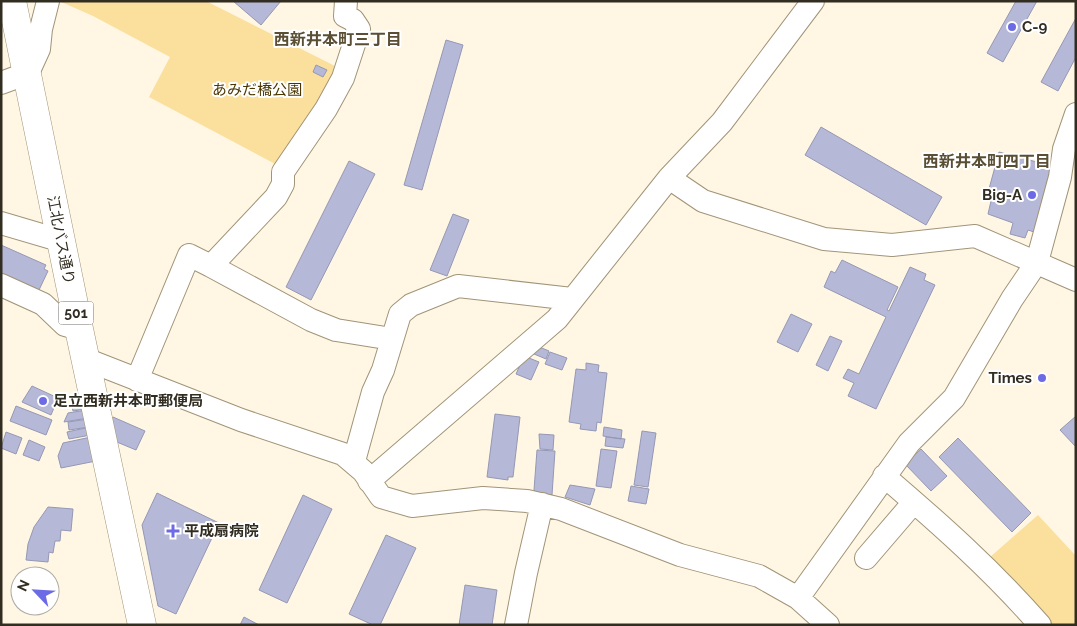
<svg xmlns="http://www.w3.org/2000/svg" width="1077" height="626" font-family="Raleway,'Noto Sans JP',sans-serif">
	<style>
		.green { fill: #fbdf9d }
		.building { fill: #b5b8d6; stroke: #9598b5 }
		.lines { fill: none; stroke-linecap: round; stroke-linejoin: round }
		.minor-casing { stroke: #a19478; stroke-width: 24 }
		.major-casing { stroke: #a19478; stroke-width: 29 }
		.minor { stroke: #fff; stroke-width: 22 }
		.major { stroke: #fff; stroke-width: 28 }
		.poi-dot { fill: #6c6ae4; stroke: #fff; stroke-width: 2 }
		.labels { text-anchor: middle; stroke-width: 4; stroke-linejoin: round; paint-order: stroke }
		.shield { fill: #fff; stroke: #706c64; stroke-width: 1 }
		.shield-label { font-size: 14px; font-weight: bold; fill: #322d21 }
		.poi-label { font-size: 15px; font-weight: bold; fill: #322d21; stroke: #fff; text-anchor: start }
		.park-label { font-size: 15px; fill: #493600; stroke: #fff }
		.street-label { font-size: 15px; fill: #322d21; stroke: #fff }
		.neighbourhood-label { font-size: 16px; font-weight: bold; fill: #5a4f34; stroke: #fff }
	</style>
	<rect width="100%" height="100%" fill="#fff7e4"/>
	<path class="green" d="M59,1H206L337,67L332,83L277,165L149,97L170,57L93,16Z
		M1038,515L1076,556V625H1052L989,558Z"/>
	<path class="building" d="M233,1H281L261,25Z
		M1016,1H1037L1003,62L987,53Z
		M1076,18V57L1058,91L1041,82Z
		M446,40L463,45L422,190L404,185Z
		M316,65L327,70L323,77L313,72Z
		M821,127L942,197L926,225L805,155Z
		M999,152L1052,166L1034,232L1028,230L1025,238L1010,234L1013,223L988,214L991,201L986,200Z
		M349,161L375,174L311,300L286,287Z
		M453,214L469,220L447,276L430,270Z
		M1,245L46,265L44,269L48,271L39,290L1,273Z
		M842,260L898,287L887,310L889,311L910,267L926,274L924,280L935,285L876,409L848,396L854,383L843,378L848,369L859,374L886,317L824,287L831,271L835,273Z
		M791,314L812,324L798,352L777,342Z
		M830,336L842,341L828,371L816,365Z
		M537,346L549,351L546,359L534,354L533,350Z
		M550,352L567,358L562,370L545,364Z
		M524,356L539,362L531,380L516,374Z
		M586,363L599,365L598,372L607,373L601,423L597,422L596,431L580,429L581,424L569,422L576,369L586,370Z
		M32,386L58,398L51,415L22,402Z
		M84,396L86,409L73,411L72,407L78,397Z
		M16,406L52,420L46,435L10,421Z
		M86,410L88,418L64,422L68,413Z
		M495,414L520,417L513,477H508V480L487,477Z
		M1076,416V447L1060,430Z
		M113,417L145,431L136,450L112,440L109,427Z
		M88,419L89,427L69,430L68,422Z
		M90,427L91,435L69,439L67,432Z
		M604,427L622,430L621,439L603,436Z
		M642,431L656,433L648,487L634,485Z
		M6,432L22,438L16,454L1,448Z
		M539,434L554,435L553,450L540,449Z
		M91,437L96,461L61,468L58,456L63,443Z
		M606,437L625,439L623,448L605,446Z
		M958,438L1031,513L1012,532L939,457Z
		M29,440L45,447L39,461L23,455Z
		M601,449L617,451L611,488L596,486Z
		M921,449L947,476L931,491L905,464Z
		M537,450L555,451L552,495L538,494L534,490Z
		M570,485L595,489L590,505L565,497Z
		M631,486L649,489L646,504L628,501Z
		M157,493L219,523L176,614L158,606L142,525Z
		M303,495L332,509L287,603L259,590Z
		M48,507L73,509L71,531L61,530L60,541H55L53,553L49,552L48,562L26,560L28,544L34,527Z
		M386,535L416,548L380,625H373L349,614Z
		M465,585L497,590L492,625H459Z
		M244,617L259,625H240Z"/>
	<g class="lines">
		<g class="minor-casing">
			<path id="minor" d="M1,83L28,73L39,49L41,29L48,1
				M669,178L703,201L824,239L892,245L975,236L1076,280
				M1,223L62,241
				M211,266L311,320L336,330L392,339
				M1,285L43,304L65,325L79,329
				M85,359L241,420L343,454L363,471L381,497L412,506L483,498L527,501L561,509L680,555L759,576L798,598L828,625
				M137,380L189,255L211,266L276,197L283,184V172L326,109L343,78L359,29L353,20L345,16L346,1
				M354,461L373,392L383,370L400,314L411,305L458,286L572,299
				M884,476C939,523 992,570 1040,625
				M369,481L557,319L669,178L722,122L813,1
				M866,558L914,502
				M798,598L909,443L954,398L1012,299L1037,262L1060,177L1064,149L1076,114
				M516,625L526,573L542,504"/>
		</g>
		<g class="major-casing">
			<path id="major" d="M12,1L79,329L142,625"/>
		</g>
		<use href="#minor" class="minor"/>
		<use href="#major" class="major"/>
	</g>
	<g class="poi-dot">
		<circle cx="1012" cy="27" r="5"/>
		<circle cx="1032" cy="195" r="5"/>
		<circle cx="1042" cy="378" r="5"/>
		<circle cx="43" cy="401" r="5"/>
		<path d="M170.5 523.5h5v5h5v5h-5v5h-5v-5h-5v-5h5z"/>
	</g>
	<g class="labels">
		<rect class="shield" x="58.5" y="301.5" width="35" height="23" rx="4"/>
		<g class="shield-label">
			<text x="76" y="318">501</text>
		</g>
		<g class="poi-label">
			<text x="1022" y="32">C-9</text>
			<text x="1022" y="200" text-anchor="end">Big-A</text>
			<text x="1032" y="383" text-anchor="end">Times</text>
			<text x="53" y="406">足立西新井本町郵便局</text>
			<text x="184" y="536">平成扇病院</text>
		</g>
		<g class="park-label">
			<text x="257" y="95">あみだ橋公園</text>
		</g>
		<g class="street-label">
			<text transform="translate(61 240) rotate(79)" y="5">江北バス通り</text>
		</g>
		<g class="neighbourhood-label">
			<text x="338" y="45">西新井本町三丁目</text>
			<text x="987" y="167">西新井本町四丁目</text>
		</g>
	</g>
	<rect width="1077" height="626" fill="none" stroke="#322d21" stroke-width="5"/>
	<g transform="translate(35 591) rotate(295)"><circle r="24" fill="#ffffff" stroke="#adaba6"/>
	<path d="M0-4L9 19L0 12L-9 19Z" fill="#6c6ae4"/>
	<text y="-8" font-size="14" font-weight="bold" text-anchor="middle" fill="#322d21">N</text>
	</g>
</svg>
